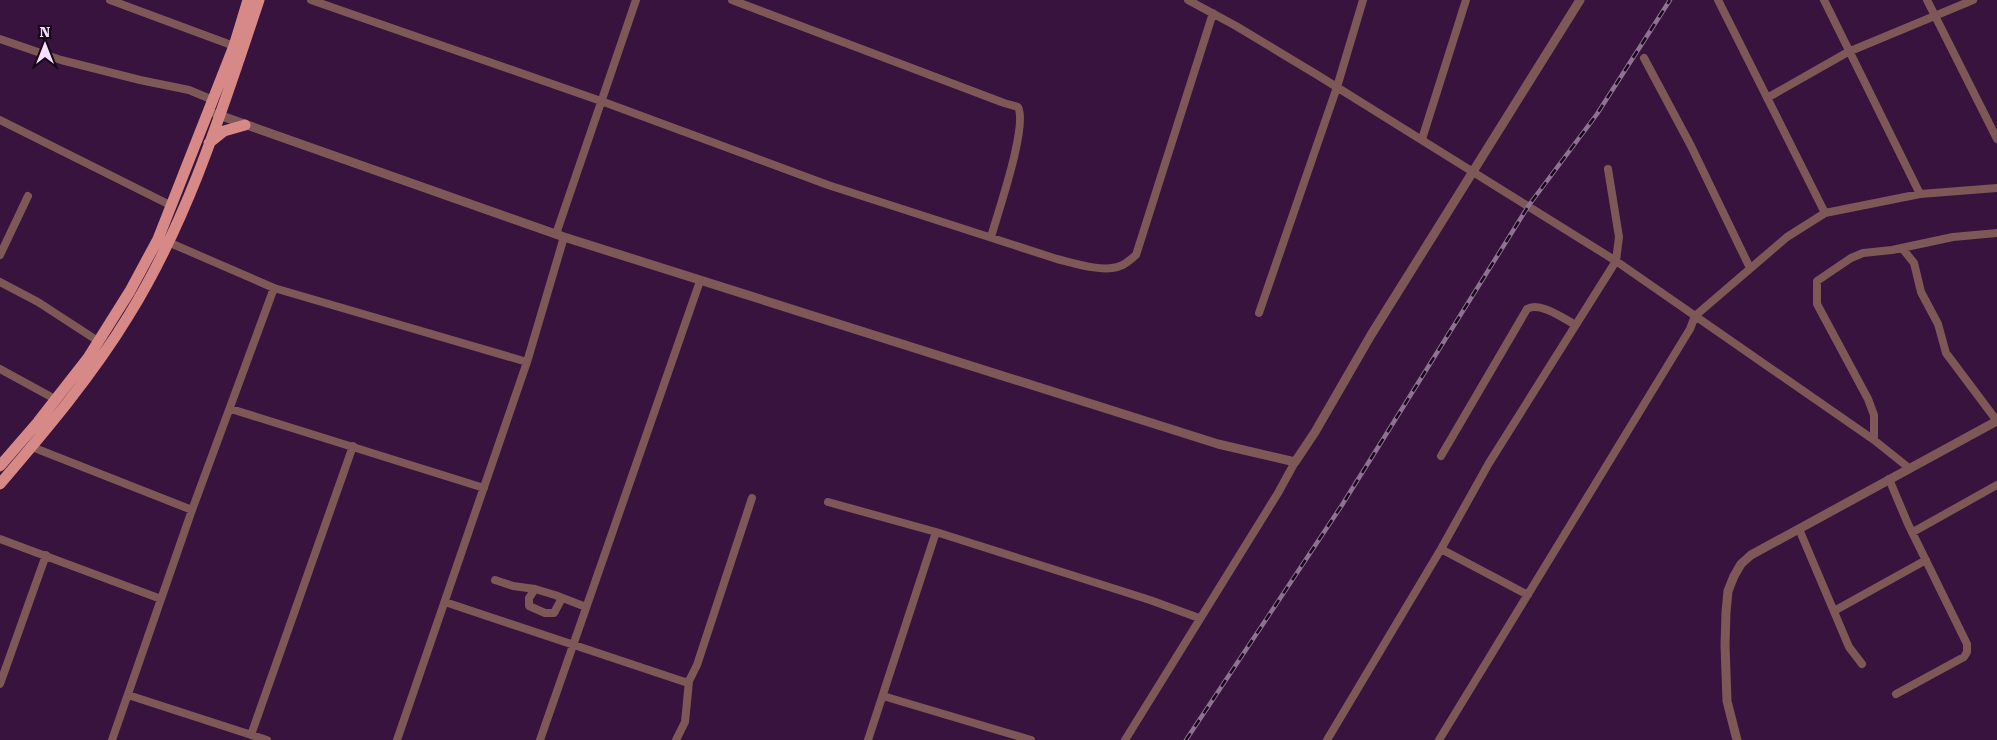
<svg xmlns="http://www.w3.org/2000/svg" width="1997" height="740" font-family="'Roboto Serif',serif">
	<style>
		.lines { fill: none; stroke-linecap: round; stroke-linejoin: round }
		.minor { stroke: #7d5856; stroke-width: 8 }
		.tertiary { stroke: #7d5856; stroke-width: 9 }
		.primary { stroke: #d68986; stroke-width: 11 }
		.rail-casing { stroke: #8f7194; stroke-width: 4.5 }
		.rail { stroke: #160719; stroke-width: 2.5; stroke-dasharray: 8; stroke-linecap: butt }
	</style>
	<rect width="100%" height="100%" fill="#37133d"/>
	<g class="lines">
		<path class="minor" d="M110,0L234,46
			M311,0L601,101L828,185L1057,259C1073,263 1104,273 1120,266C1126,264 1131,259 1136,255L1213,13
			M732,0L1004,103L1018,107C1028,126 998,212 991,237
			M1188,0L1236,26L1319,76L1616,261L1874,440L1909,468
			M1718,0L1825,213
			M1824,0L1920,194
			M1927,0L1997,139
			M0,39L61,60L140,80L189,90L213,100
			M1644,58L1691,146L1750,268
			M1767,98L1848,52L1973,0
			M0,120L172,206
			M1422,139L1466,0
			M556,234L636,0
			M168,242L274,288L527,362
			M1902,248L1914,263L1921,292L1938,324L1946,353L1997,421
			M0,255L28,196
			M0,282L38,302L98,341
			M1259,313L1337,87L1363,0
			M0,369L55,399
			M231,409L484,488
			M1874,440V415L1868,399L1817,304V281L1851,258L1863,253L1892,250L1953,237L1997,233
			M32,447L192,510
			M1441,456L1527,309C1540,301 1564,319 1576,325
			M1889,479L1908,524L1967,644V652L1964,657L1896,694
			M828,502L936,532L1150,600L1199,618
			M1799,529L1849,647L1862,664
			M1913,532L1997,485
			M0,539L161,599
			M1441,549L1528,595
			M495,580L513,586L535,589L555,595L586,607
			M535,589L529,598V606L545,613H554L562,598
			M445,602L685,682L689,681L697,665L752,498
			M1834,611L1926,560
			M0,684L46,555
			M128,695L267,740
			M883,696L1031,740
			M251,735L353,446
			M112,740L192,510L274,288
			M397,740L527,362L564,237
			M540,740L700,281
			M676,740L685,722L689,681
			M868,740L936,532
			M1125,740L1278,493L1295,462
			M1327,740L1441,549L1489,463L1616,261L1619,237L1608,169
			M1439,740L1690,329L1695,316L1787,237L1825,213L1920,194L1997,188"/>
		<path class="tertiary" d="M216,114L564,237L1218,444L1295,462L1315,432L1371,335L1580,0
			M1737,740L1727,701L1725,645L1726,612L1728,591L1734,576L1741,564L1751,555L1997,421"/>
		<path class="primary" d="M209,143L224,131L245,125
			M0,466L38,422L88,358L130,291L158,239L234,46L248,0
			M0,484C46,430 92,376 129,315C189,218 223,107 259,0"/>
		<g class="rail-casing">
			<path id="rail" d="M1186,740L1342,505L1529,205L1597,114L1670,0"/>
		</g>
		<use href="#rail" class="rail"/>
	</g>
	<g transform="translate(45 45)" stroke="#160719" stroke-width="4" paint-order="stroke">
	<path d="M0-4L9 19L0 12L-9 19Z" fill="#f6dff9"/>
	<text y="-8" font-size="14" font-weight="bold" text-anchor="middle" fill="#f6dff9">N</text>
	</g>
</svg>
